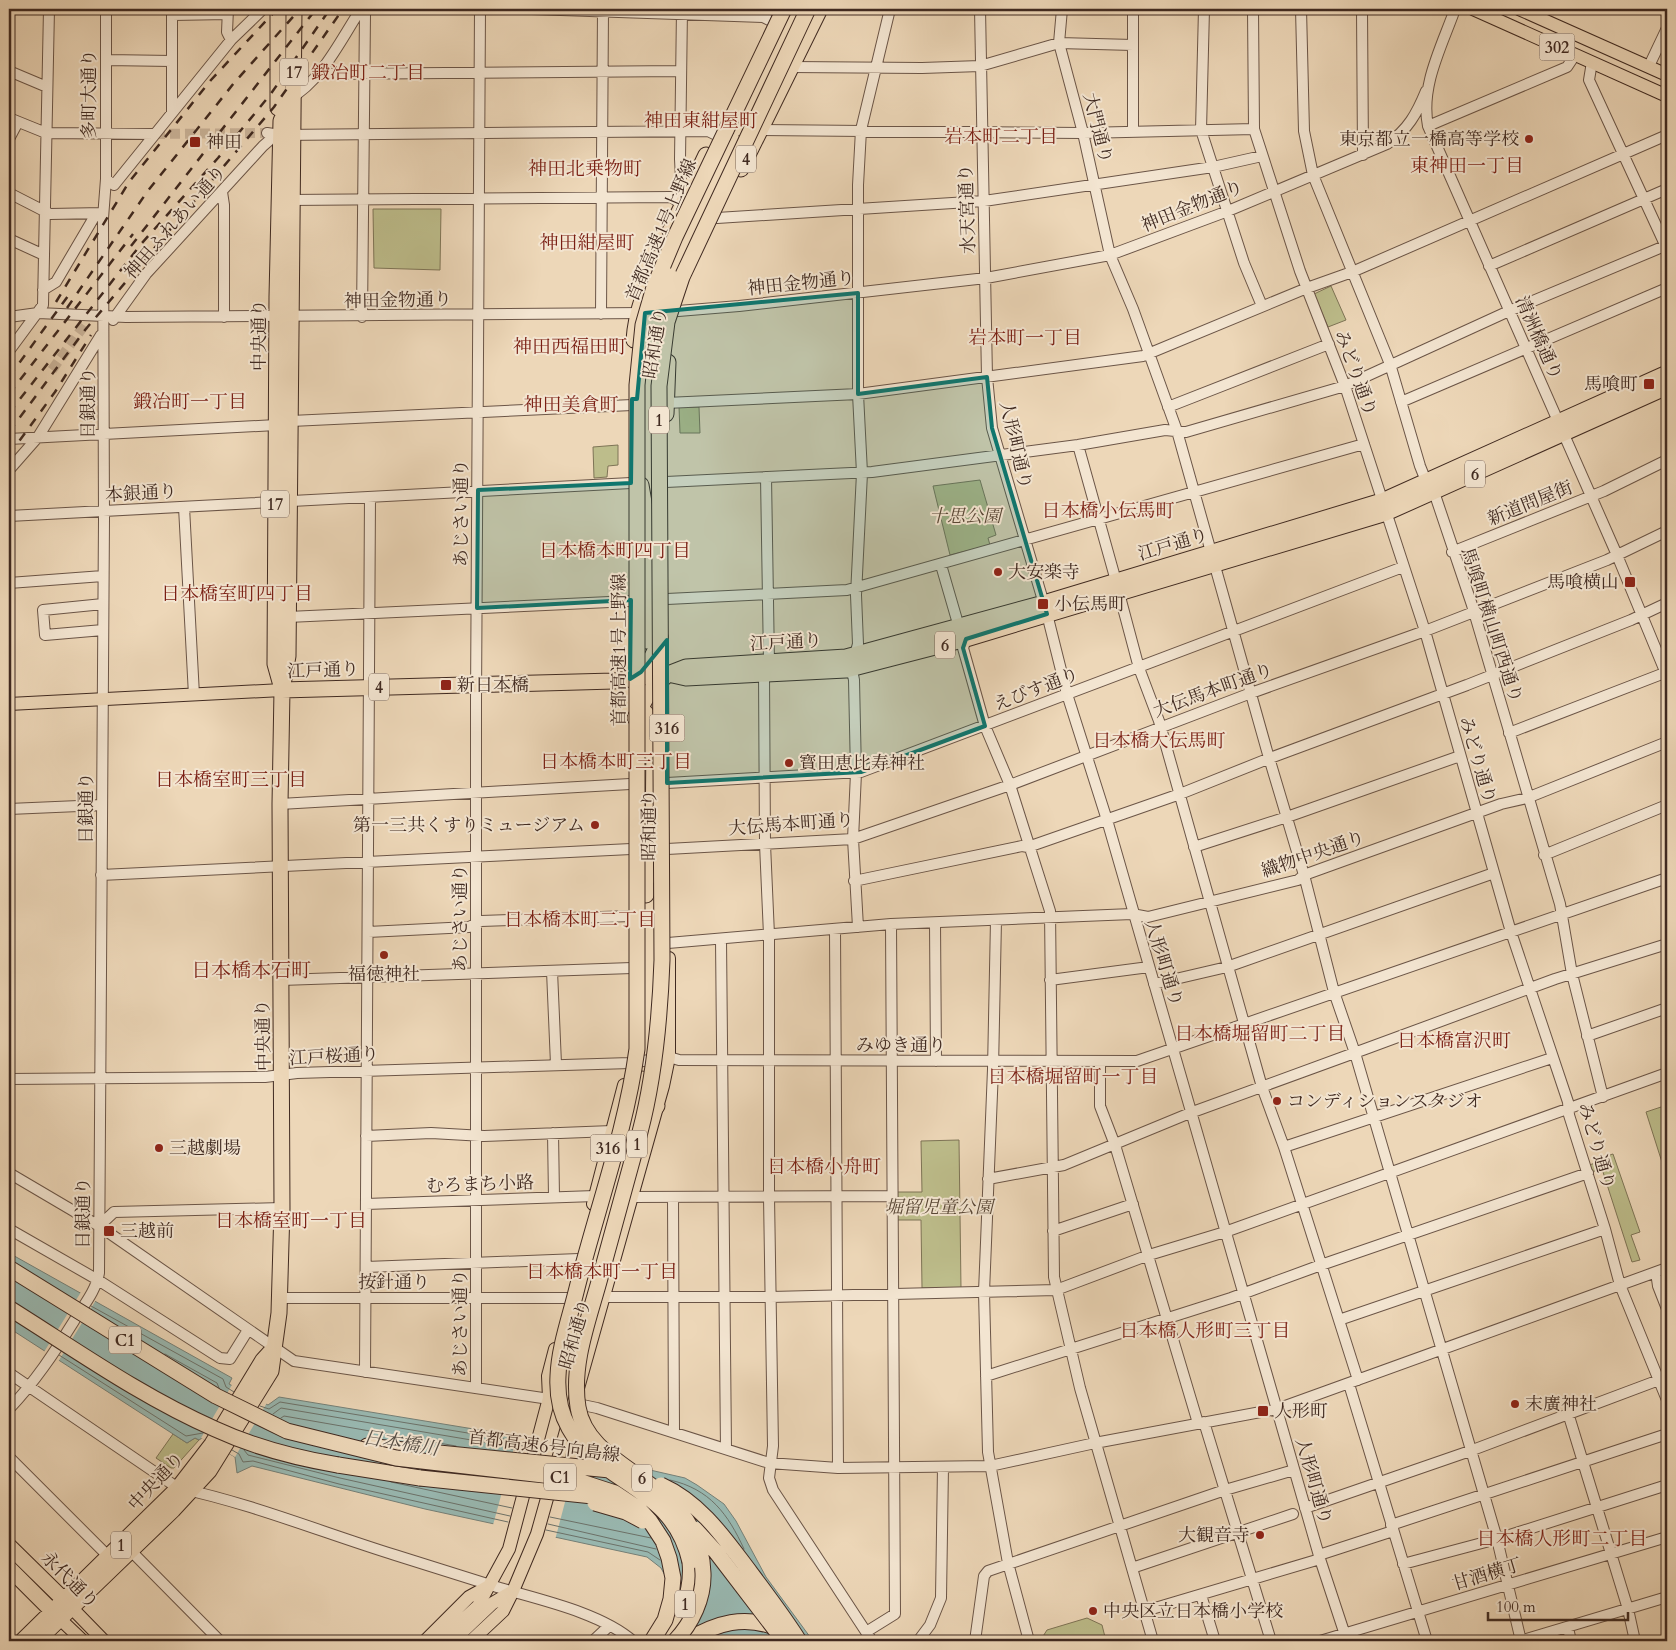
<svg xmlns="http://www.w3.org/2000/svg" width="1676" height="1650" font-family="Cardo,'Noto Serif JP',serif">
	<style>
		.green { fill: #bdbd8b; stroke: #7e7456 }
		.water { fill: #99b9b2; stroke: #758078 }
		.pier { fill: #edd7b8 }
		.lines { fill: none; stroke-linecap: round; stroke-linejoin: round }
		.shore { stroke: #6c726a; stroke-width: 1 }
		.minor-tunnel { stroke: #cab49a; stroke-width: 10; stroke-dasharray: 10 5; stroke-linecap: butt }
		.minor-casing { stroke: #6b5547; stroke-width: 12 }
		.major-casing { stroke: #402a21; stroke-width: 14 }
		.highway-casing { stroke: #402a21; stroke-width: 17 }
		.minor { stroke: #f3e5d1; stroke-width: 10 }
		.major { stroke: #edd7b8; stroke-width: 12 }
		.highway { stroke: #edd7b8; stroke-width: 15 }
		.rail { stroke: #402a21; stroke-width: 2.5; stroke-dasharray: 9 9; stroke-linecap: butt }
		.highway-bridge-casing { stroke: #402a21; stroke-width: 17; stroke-linecap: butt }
		.highway-bridge { stroke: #edd7b8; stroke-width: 15 }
		.marked { fill: #0f766e; fill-opacity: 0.2; stroke: #0f766e; stroke-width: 4; stroke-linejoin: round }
		.poi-dot { fill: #8f2418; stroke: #f3e5d1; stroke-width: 2 }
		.labels { text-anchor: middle; stroke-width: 4; stroke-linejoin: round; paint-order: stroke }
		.shield { fill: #f3e5d1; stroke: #766256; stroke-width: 1 }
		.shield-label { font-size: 16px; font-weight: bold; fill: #402a21 }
		.street-label { font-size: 18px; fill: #402a21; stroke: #f3e5d1 }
		.poi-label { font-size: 18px; fill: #402a21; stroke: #f3e5d1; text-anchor: start }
		.park-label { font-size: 18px; font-style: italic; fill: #594736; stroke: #f3e5d1 }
		.neighbourhood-label { font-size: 19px; fill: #7a1f14; stroke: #f3e5d1 }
		.water-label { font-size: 19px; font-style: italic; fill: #564e45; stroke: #f3e5d1 }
		.quarter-label { font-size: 20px; fill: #7a1f14; stroke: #f3e5d1 }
	</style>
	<rect width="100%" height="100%" fill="#edd7b8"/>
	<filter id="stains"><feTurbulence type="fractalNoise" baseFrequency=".004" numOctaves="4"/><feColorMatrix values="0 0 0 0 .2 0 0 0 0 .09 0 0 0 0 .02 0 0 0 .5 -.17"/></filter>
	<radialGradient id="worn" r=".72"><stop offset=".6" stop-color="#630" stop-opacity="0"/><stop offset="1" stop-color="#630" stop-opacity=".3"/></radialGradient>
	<path class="green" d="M373,209H441L440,270L374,268Z
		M1331,286L1346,320L1328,327L1314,294Z
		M679,407H699L700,433H680Z
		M618,445V465L608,466L607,477L594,478L593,447Z
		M980,480L996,535L988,538L990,545L950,555L933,486Z
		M1667,1105V1178L1646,1112Z
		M959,1140L961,1288H922L921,1220H897V1192H922L921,1141Z
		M1613,1154L1640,1232L1631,1235L1640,1260L1632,1262L1602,1169L1591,1172L1589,1165L1599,1162V1158Z
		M173,1434L187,1443L195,1438L199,1440L174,1468H171L156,1458Z
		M1087,1618L1102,1625L1106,1641H1040L1047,1630Z"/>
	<path class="water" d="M9,1253L232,1378L229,1384L268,1405L279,1397L510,1435V1438L685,1478L697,1485L724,1504L736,1521L766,1577L813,1641H700L661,1568L647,1557L425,1509L252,1466L237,1473L235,1457L202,1438L199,1440L195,1438L187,1443L9,1328Z"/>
	<path class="pier" d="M81,1292L96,1300L58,1362L44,1352Z
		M233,1383L268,1401L235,1457L201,1438Z
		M517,1437L578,1453L555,1540L493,1525Z"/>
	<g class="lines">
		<path class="shore" d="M91,1306L223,1379L226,1387L234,1392
			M165,1354L217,1383L219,1388
			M59,1355L186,1436L203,1433
			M260,1406L269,1409L280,1402L504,1439L509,1443L528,1447
			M273,1414L281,1408L501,1445L523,1453
			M281,1418L284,1416L456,1446
			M232,1450L239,1454L243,1462L253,1461L339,1484L508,1522
			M244,1450L248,1455L340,1478L510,1516
			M670,1480C710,1489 728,1514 744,1549
			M391,1482L512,1508
			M550,1517L651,1538
			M548,1524L656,1549
			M546,1530L648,1552L660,1560"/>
		<path class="minor-tunnel" d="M155,134L267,133
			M52,370L86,323"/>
		<g class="minor-casing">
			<path id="minor" d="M228,9L227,32L231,40
				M361,9L365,13L362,317
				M532,9L763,17L771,21
				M682,9L680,159L682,200
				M980,9L987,377L992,428L1047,614L1067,694L1107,820L1320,1559L1347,1641
				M1062,9L1059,43L1083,133L1110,255L1133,309L1177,431L1267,751L1304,875L1334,992L1355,1053L1497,1539L1521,1641
				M1204,9L1201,130L1244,263L1262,306
				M1253,9L1254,129L1300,271L1345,386L1425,631L1511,932L1568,1102L1569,1115L1605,1229L1620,1285L1667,1400
				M1301,9L1304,131L1313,175L1390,364L1420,466L1426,481L1434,492L1472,605L1560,904L1572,974L1603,1097
				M1362,9L1363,155
				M1455,9C1442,46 1420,86 1428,126L1617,555L1667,676
				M172,15L228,14
				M106,60L172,61
				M1592,62L1589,80L1667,249
				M1649,66L1667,28
				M791,67L922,68L980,66L1059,43L1133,45
				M9,71L47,87
				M319,74L680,71
				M289,99C322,81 341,39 361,9
				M172,112V9
				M9,118L46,133L155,134
				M1428,126L1567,67L1575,55
				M760,130L1083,133L1254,129
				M1133,131V9
				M267,133L281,135L708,131L716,135
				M9,139L18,122
				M106,179L114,185L231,40L263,9
				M222,192L224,205V317
				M9,193L50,214L103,213
				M288,200L671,197L682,204
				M717,218L984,201L1213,167L1262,156
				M9,239L44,255
				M1489,266L1667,189
				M43,290L56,282L96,214
				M666,312L739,306L986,278L1110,255L1228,211L1387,144C1408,130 1417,113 1426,91
				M601,314L603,9
				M9,317L38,313L126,317L644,313
				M113,320L146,274L263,146L271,139L280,137
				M9,351L43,305L49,9
				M1401,402L1667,288
				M666,403L858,394L1143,356L1307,288L1352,272L1667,135
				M1168,407L1329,344
				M291,421L632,405
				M9,439L276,425
				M1078,445L1116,581
				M9,470L38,437L101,335
				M766,477L769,662
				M666,482L872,472L1078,445L1165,430L1186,432L1345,386L1509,311L1667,245
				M184,507L194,695
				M9,516L631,483
				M1452,552L1604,491L1667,460
				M941,565L959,627
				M9,583L103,576
				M1119,593L1139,668L1159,721L1262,1087L1284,1147L1358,1380
				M667,599L847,590L1364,444
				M288,617L631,601
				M103,630L45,635L43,610L103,604
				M966,639L963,648L985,726L1010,785L1050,911L1054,1277L1080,1388L1153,1641
				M850,656L856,651L858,644L856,595L862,473L858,394V185L861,130L890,9
				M846,670L853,675L854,680L856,773L853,839L858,927
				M764,674L765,844L769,935V1197L773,1446L769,1478L773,1490L872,1641
				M1509,733L1667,672
				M667,783L861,772L1403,567
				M280,804L630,784
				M9,809L102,805
				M1194,847L1287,817L1460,756
				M667,849L853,839L1010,785L1251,693L1425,631L1607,560L1667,531
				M1544,855L1667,805
				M101,875L631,849
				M854,881L1022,846L1028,847L1180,794L1270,758L1467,685L1631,620L1667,603
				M996,920L993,1069L984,1292L988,1452L1008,1563L1029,1641
				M935,923L936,1061
				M835,930L838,1468
				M368,932L469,927L481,921L632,916
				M721,940L726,1449
				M668,943L891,924L1132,914L1148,917L1298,880L1304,875L1501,804L1527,798L1667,742
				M552,971L556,1064
				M281,980L632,968
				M1050,980L1149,967
				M1154,984L1227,967L1494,873
				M1587,1036L1667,1008
				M1100,1062V1106L1115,1145L1198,1423
				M9,1079L265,1077L297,1073L630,1063L669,1057L679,1060L1137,1061L1667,878
				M553,1133L554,1197
				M366,1136L431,1133L484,1136L612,1131
				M1284,1147L1552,1058
				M9,1173L99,1226L294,1361L556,1400
				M988,1179L1064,1165L1190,1113L1368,1048L1555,979L1667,944
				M633,1197L892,1196
				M673,1197L674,1432
				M366,1204L595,1196
				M99,1226L114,1212L282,1208
				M9,1229L98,1280L220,1358L230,1359L248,1330
				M1053,1231L1133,1204
				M366,1267L579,1259
				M1656,1272L1658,1286L1667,1309
				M606,1297H771L1056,1290L1149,1255L1225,1232L1667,1073
				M279,1298H568
				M1339,1320L1605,1229
				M365,1372L370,497
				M9,1373L178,1488C250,1503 324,1533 395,1555C430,1566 465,1577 500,1588C541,1600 601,1613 633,1641
				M986,1376L1231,1298L1321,1265L1588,1173
				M1349,1384L1427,1641
				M476,1388V700L480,9
				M573,1403L597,1408L769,1463L838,1468L990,1466L1095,1443L1277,1409L1667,1268
				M9,1409C35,1382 54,1353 74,1321C83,1306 96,1291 99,1273L104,519L103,218L106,179V9
				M1568,1413L1628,1609L1635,1641
				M1204,1422L1271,1641
				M9,1457L109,1557
				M1305,1508L1470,1451L1667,1377
				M1391,1525L1667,1434
				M131,1551L220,1641
				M1319,1555L1393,1531
				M1403,1564L1497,1539L1667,1485
				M1132,1568L1293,1514
				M1201,1595L1215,1641
				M1145,1611L1320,1559
				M1568,1628L1571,1641
				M866,1632L895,1614L891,924
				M593,1641L609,1626
				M918,1641L930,1625L941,1598L943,1467
				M975,1641L984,1576L988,1571L1225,1490L1294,1470
				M1320,1641L1667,1537
				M1520,1641L1667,1597"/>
		</g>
		<g class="major-casing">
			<path id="major" d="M1473,9L1667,96
				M1519,9L1667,75
				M9,704L282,690
				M593,1204L624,1085
				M66,1602L104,1641
				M60,1619L83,1641
				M425,1641L469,1597L489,1586
				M440,1641L478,1606L509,1549L549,1398L548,1376L555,1349
				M453,1641L493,1603L513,1591
				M471,1641L503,1611L513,1591L537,1534L663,1086L669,1057V958"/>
		</g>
		<g class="highway-casing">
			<path id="highway" d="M278,108V9
				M739,128L795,9
				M741,169L820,9
				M682,225L707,196L733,141
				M670,231L706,155
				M670,276L682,250L706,211
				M634,340C636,310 647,284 659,257
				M666,414L668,362
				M641,485L645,508L646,641
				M668,674L686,678L846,670L966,639L1386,513L1667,387
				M631,678C648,668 654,655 660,637
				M282,689L275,664L277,297L281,121L285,111V96
				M282,690L614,681L668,674L686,667L846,657L1044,603L1382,501L1667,373
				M635,718L650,691L667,675
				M654,737L653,851L657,876
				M646,751V713
				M646,856V895
				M628,1122L642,1079
				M580,1320L624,1161L637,1131L657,1106
				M367,1446L413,1451
				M338,1465L420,1478
				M9,1546L64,1600
				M9,1568L59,1618
				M22,1641L178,1488L212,1444L263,1360L274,1348
				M37,1641L173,1510L209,1471L271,1371L279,1313L282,1208L280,804L282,690L288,656L294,9
				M662,1641C681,1618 693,1592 690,1562
				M686,1641C716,1623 745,1614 779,1629"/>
		</g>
		<use href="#minor" class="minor"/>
		<use href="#major" class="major"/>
		<use href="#highway" class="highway"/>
		<path class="rail" d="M131,246L316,9
			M56,302L129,182L211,80L277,9
			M67,308L147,192L234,83L300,9
			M9,377L68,296
			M9,394L133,234
			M9,413L142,243L218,158L270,95L330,9
			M9,432L85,330L274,107L343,9
			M9,455L55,392L91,335"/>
		<g class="highway-bridge-casing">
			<path id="highway-bridge" d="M651,369L656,321L670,276
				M9,1268L216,1396L287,1431L396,1458L569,1478L615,1493L639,1509L650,1521L663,1541L669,1558L673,1578L671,1599L665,1620L652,1641
				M9,1308C76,1350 142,1397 215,1429C254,1447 296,1458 338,1465
				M439,1453L610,1470
				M420,1478L612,1498
				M661,1485C701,1503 725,1539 750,1572C767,1595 784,1617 799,1641
				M595,1503L626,1512L643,1521
				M695,1529L716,1552L784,1641
				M690,1562C673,1485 600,1485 569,1428C560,1412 557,1394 558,1376C559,1347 570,1317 577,1288C597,1209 626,1130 637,1049V385L643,325L654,287L675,237L784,9
				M675,1641C692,1623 704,1598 703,1573C700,1478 589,1475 578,1407C571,1364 589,1319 600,1278C613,1229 627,1181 640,1132C655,1075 660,1018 662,960L659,386L667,322L682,277L808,9"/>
		</g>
		<use href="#highway-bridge" class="highway-bridge"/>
	</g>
	<path class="marked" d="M858,293V394L987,377L992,428L1047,614L966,639L963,648L985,726L861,772L667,783V640L641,672L630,679L631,600L477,608L478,490L631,483L632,399H637L645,313Z"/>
	<g class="poi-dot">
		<circle cx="1529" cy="139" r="5"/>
		<rect x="189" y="136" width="12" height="12" rx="2.5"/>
		<rect x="1643" y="378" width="12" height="12" rx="2.5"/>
		<circle cx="998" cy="572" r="5"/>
		<rect x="1624" y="576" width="12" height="12" rx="2.5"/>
		<rect x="1037" y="598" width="12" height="12" rx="2.5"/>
		<rect x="440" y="679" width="12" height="12" rx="2.5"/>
		<circle cx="789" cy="763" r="5"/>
		<circle cx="595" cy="825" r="5"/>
		<circle cx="384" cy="955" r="5"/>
		<circle cx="1277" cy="1101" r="5"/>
		<circle cx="159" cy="1148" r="5"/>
		<rect x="103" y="1225" width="12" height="12" rx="2.5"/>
		<circle cx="1515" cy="1404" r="5"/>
		<rect x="1257" y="1405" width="12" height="12" rx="2.5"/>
		<circle cx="1260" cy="1535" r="5"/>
		<circle cx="1093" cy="1611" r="5"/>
	</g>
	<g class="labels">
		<g class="shield">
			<rect x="1539.5" y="33.5" width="35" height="27" rx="4"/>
			<rect x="280" y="58.5" width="28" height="27" rx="4"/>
			<rect x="736" y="145.5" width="20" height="27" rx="4"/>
			<rect x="649" y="406.5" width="20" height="27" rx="4"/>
			<rect x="1465" y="460.5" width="20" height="27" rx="4"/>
			<rect x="261" y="490.5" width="28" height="27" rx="4"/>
			<rect x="935" y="631.5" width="20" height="27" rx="4"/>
			<rect x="369" y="673.5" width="20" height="27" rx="4"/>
			<rect x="649.5" y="714.5" width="35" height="27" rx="4"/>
			<rect x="627" y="1130.5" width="20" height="27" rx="4"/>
			<rect x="590.5" y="1134.5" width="35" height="27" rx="4"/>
			<rect x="109" y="1326.5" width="32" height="27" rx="4"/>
			<rect x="544" y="1463.5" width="32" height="27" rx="4"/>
			<rect x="632" y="1464.5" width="20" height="27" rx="4"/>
			<rect x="111" y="1531.5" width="20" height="27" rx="4"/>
			<rect x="675" y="1590.5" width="20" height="27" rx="4"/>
		</g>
		<g class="shield-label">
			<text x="1557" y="53">302</text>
			<text x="294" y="78">17</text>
			<text x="746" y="165">4</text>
			<text x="659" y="426">1</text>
			<text x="1475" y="480">6</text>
			<text x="275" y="510">17</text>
			<text x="945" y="651">6</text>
			<text x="379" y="693">4</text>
			<text x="667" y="734">316</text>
			<text x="637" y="1150">1</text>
			<text x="608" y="1154">316</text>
			<text x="125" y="1346">C1</text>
			<text x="560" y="1483">C1</text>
			<text x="642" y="1484">6</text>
			<text x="121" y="1551">1</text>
			<text x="685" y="1610">1</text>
		</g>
		<g class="street-label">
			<text transform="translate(89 94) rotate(-90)" y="6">多町大通り</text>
			<text transform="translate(1098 128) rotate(76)" y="6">大門通り</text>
			<text transform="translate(1192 206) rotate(-22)" y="6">神田金物通り</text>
			<text transform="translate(967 209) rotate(-92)" y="6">水天宮通り</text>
			<text transform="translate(175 222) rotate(-49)" y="6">神田ふれあい通り</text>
			<text transform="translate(661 230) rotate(-67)" y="6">首都高速1号上野線</text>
			<text transform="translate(801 283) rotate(-6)" y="6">神田金物通り</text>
			<text transform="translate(398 300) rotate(-1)" y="6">神田金物通り</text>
			<text transform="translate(259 335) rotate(-90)" y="6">中央通り</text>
			<text transform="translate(1539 338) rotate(66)" y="6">清洲橋通り</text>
			<text transform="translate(655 343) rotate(-81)" y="6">昭和通り</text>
			<text transform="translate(1356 373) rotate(70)" y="6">みどり通り</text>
			<text transform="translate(88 403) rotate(-90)" y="6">日銀通り</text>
			<text transform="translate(1016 445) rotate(77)" y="6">人形町通り</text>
			<text transform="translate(141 493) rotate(-3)" y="6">本銀通り</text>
			<text transform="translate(1530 503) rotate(-22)" y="6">新道問屋街</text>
			<text transform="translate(461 513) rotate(-90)" y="6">あじさい通り</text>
			<text transform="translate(1173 544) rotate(-17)" y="6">江戸通り</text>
			<text transform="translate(1492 625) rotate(72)" y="6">馬喰町横山町西通り</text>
			<text transform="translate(786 642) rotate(-3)" y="6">江戸通り</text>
			<text transform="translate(619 650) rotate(-90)" y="6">首都高速1号上野線</text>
			<text transform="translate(323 670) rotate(-2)" y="6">江戸通り</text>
			<text transform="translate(1036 689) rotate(-21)" y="6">えびす通り</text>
			<text transform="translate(1213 690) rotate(-20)" y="6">大伝馬本町通り</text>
			<text transform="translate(1478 760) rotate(74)" y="6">みどり通り</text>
			<text transform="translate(86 808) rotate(-90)" y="6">日銀通り</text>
			<text transform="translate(791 824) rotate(-4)" y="6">大伝馬本町通り</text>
			<text transform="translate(649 825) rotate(-90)" y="6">昭和通り</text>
			<text transform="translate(1313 854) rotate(-19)" y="6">織物中央通り</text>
			<text transform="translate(460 918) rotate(-90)" y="6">あじさい通り</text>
			<text transform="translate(1164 963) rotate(73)" y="6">人形町通り</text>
			<text transform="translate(263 1035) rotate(-91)" y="6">中央通り</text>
			<text x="901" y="1051">みゆき通り</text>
			<text transform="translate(334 1056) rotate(-3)" y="6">江戸桜通り</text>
			<text transform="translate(1597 1146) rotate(74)" y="6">みどり通り</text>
			<text transform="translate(480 1184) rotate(-2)" y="6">むろまち小路</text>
			<text transform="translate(83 1213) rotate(-90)" y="6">日銀通り</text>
			<text x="394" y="1288">按針通り</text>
			<text transform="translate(460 1323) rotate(-90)" y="6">あじさい通り</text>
			<text transform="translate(575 1334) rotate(-74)" y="6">昭和通り</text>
			<text transform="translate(544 1446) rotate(7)" y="6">首都高速6号向島線</text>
			<text transform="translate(156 1481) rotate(-47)" y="6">中央通り</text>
			<text transform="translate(1314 1481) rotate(74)" y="6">人形町通り</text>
			<text transform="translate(1487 1574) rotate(-17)" y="6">甘酒横丁</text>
			<text transform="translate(70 1580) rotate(45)" y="6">永代通り</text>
		</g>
		<g class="poi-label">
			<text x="1519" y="145" text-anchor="end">東京都立一橋高等学校</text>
			<text x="206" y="148">神田</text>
			<text x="1638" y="390" text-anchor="end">馬喰町</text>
			<text x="1008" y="578">大安楽寺</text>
			<text x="1619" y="588" text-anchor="end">馬喰横山</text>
			<text x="1054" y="610">小伝馬町</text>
			<text x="457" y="691">新日本橋</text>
			<text x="799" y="769">寳田恵比寿神社</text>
			<text x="585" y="831" text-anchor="end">第一三共くすりミュージアム</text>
			<text x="384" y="980" text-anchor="middle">福徳神社</text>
			<text x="1287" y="1107">コンディションスタジオ</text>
			<text x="169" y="1154">三越劇場</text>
			<text x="120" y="1237">三越前</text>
			<text x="1525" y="1410">末廣神社</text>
			<text x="1274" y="1417">人形町</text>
			<text x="1250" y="1541" text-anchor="end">大観音寺</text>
			<text x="1103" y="1617">中央区立日本橋小学校</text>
		</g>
		<g class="park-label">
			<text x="965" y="522">十思公園</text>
			<text x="939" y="1213">堀留児童公園</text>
		</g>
		<g class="neighbourhood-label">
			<text x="368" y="79">鍛冶町二丁目</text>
			<text x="701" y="127">神田東紺屋町</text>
			<text x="1001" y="143">岩本町二丁目</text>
			<text x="1467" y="172">東神田一丁目</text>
			<text x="585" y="175">神田北乗物町</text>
			<text x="587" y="249">神田紺屋町</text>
			<text x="1025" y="344">岩本町一丁目</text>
			<text x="570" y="353">神田西福田町</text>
			<text x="190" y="408">鍛冶町一丁目</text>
			<text x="571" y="411">神田美倉町</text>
			<text x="1108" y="517">日本橋小伝馬町</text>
			<text x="615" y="557">日本橋本町四丁目</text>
			<text x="237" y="600">日本橋室町四丁目</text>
			<text x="1159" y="747">日本橋大伝馬町</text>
			<text x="616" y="768">日本橋本町三丁目</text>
			<text x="231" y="786">日本橋室町三丁目</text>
			<text x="580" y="926">日本橋本町二丁目</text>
			<text x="1260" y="1040">日本橋堀留町二丁目</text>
			<text x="1454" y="1047">日本橋富沢町</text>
			<text x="1073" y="1083">日本橋堀留町一丁目</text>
			<text x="824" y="1173">日本橋小舟町</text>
			<text x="291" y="1227">日本橋室町一丁目</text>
			<text x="602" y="1278">日本橋本町一丁目</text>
			<text x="1205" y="1337">日本橋人形町三丁目</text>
			<text x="1562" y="1545">日本橋人形町二丁目</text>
		</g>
		<g class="water-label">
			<text transform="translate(401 1442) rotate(9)" y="7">日本橋川</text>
		</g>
		<g class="quarter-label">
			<text x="251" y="977">日本橋本石町</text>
		</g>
	</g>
	<rect width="1676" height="1650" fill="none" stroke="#edd7b8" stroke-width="30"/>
	<rect x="10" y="10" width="1656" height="1630" fill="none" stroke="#402a21" stroke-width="2.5"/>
	<rect x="15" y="15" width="1646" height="1620" fill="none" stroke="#402a21"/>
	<path d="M1488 1612v8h140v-8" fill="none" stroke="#402a21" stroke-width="2.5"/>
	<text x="1496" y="1612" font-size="15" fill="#402a21" stroke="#f3e5d1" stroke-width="4" paint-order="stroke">100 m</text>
	<rect width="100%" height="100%" filter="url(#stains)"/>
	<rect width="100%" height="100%" fill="url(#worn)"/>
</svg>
